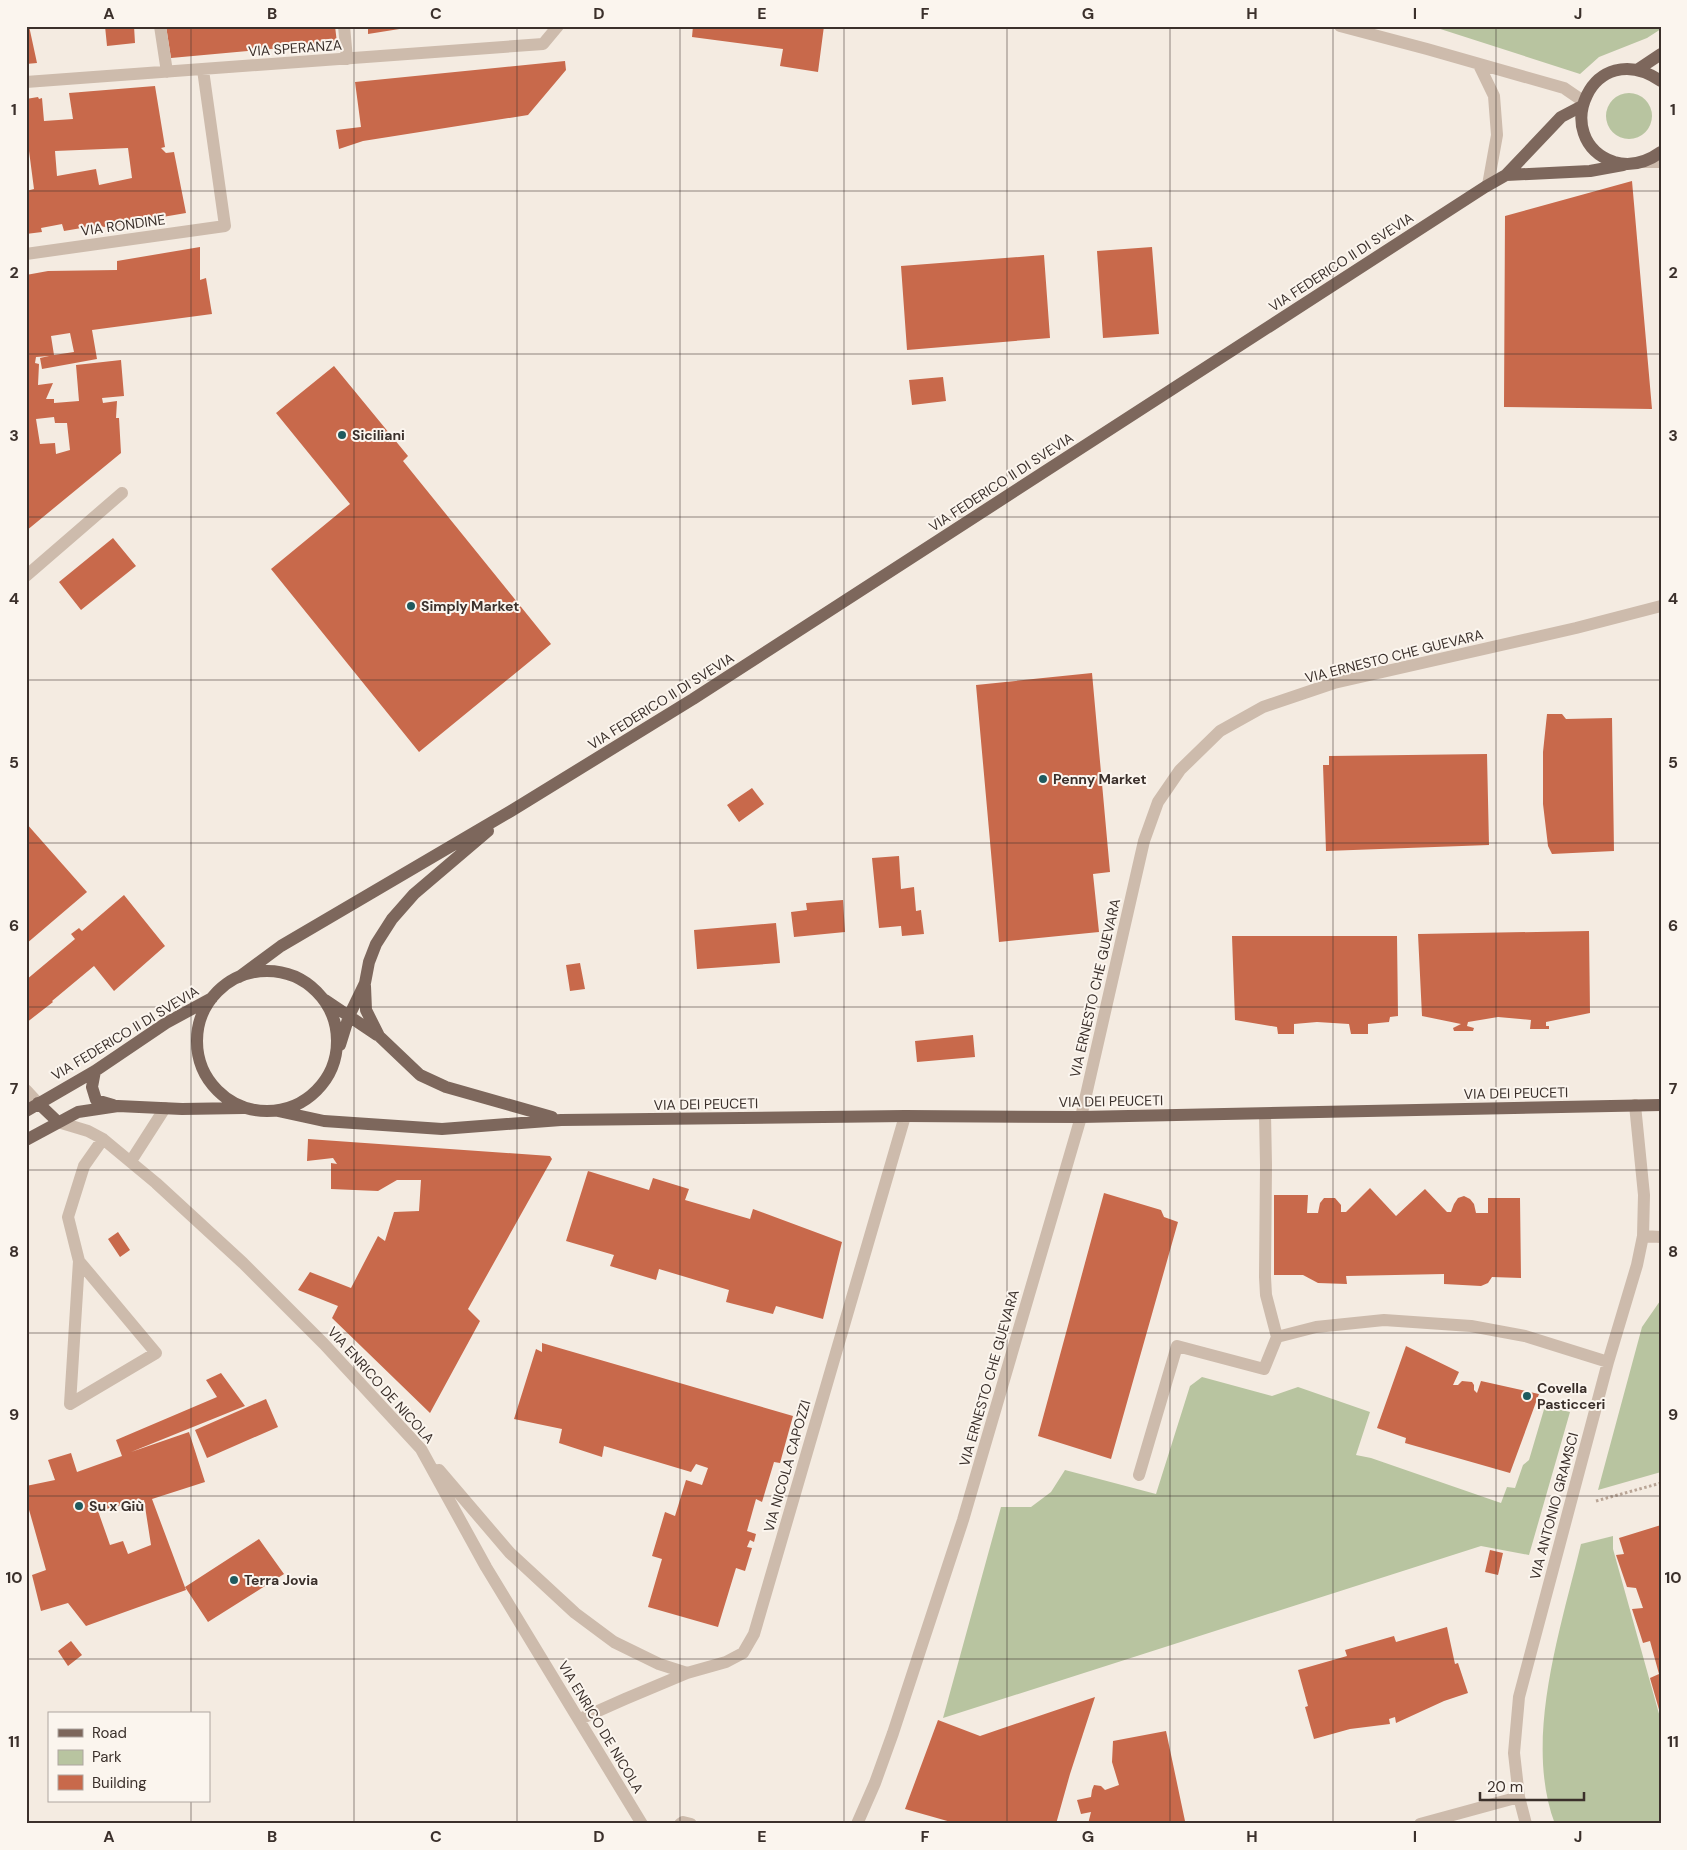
<svg xmlns="http://www.w3.org/2000/svg" width="1687" height="1850" font-family="'DM Sans',sans-serif">
	<style>
		.green { fill: #b8c4a0 }
		.building { fill: #c8694b; fill-rule: evenodd }
		.lines { fill: none; stroke-linecap: round; stroke-linejoin: round }
		.path { stroke: #b9a596; stroke-width: 3; stroke-dasharray: 2.5 2.5; stroke-linecap: butt }
		.minor { stroke: #cdbbac; stroke-width: 12 }
		.major { stroke: #7d675c; stroke-width: 12 }
		.grid { fill: none; stroke: #3b302b; stroke-width: 1; stroke-opacity: 0.55 }
		.poi-dot { fill: #1f5a5e; stroke: #fbf5ee; stroke-width: 2 }
		.labels { text-anchor: middle; stroke-width: 4; stroke-linejoin: round; paint-order: stroke }
		.street-label { font-size: 14px; fill: #3b302b; stroke: #fbf5ee }
		.poi-label { font-size: 14px; font-weight: bold; fill: #3b302b; stroke: #fbf5ee; text-anchor: start }
		.neatline { fill: none; stroke: #3b302b; stroke-width: 2 }
		.grid-label { font-size: 16px; text-anchor: middle; font-weight: bold; fill: #3b302b }
	</style>
	<rect width="100%" height="100%" fill="#f4ebe1"/>
	<path class="green" d="M1431,26H1661V29L1647,38L1599,57L1580,74Z
		M1606 116a23 23 0 1 1 46 0a23 23 0 1 1-46 0Z
		M1660,1301L1661,1472L1598,1490L1642,1327Z
		M1202,1377L1272,1396L1298,1387L1370,1412L1356,1455L1371,1458L1501,1503L1507,1487L1515,1488L1523,1465L1529,1460L1545,1406L1570,1412L1529,1555L1481,1546L943,1718L1001,1507H1031L1051,1492L1065,1470L1156,1494L1190,1386Z
		M1613,1536V1549L1661,1721V1824H1555C1523,1740 1561,1628 1581,1544Z"/>
	<path class="building" d="M26,26H29L37,63L26,64Z
		M105,26H134L135,43L107,46Z
		M166,26H335L337,43L171,58Z
		M368,26H412V27L368,34Z
		M693,26H824L818,72L780,66L783,49L692,37Z
		M565,61L566,70L528,115L363,141L339,149L336,130L361,127L355,82Z
		M155,86L165,147L161,148L166,153L174,152L186,213L104,227L99,225L64,231L62,224L41,228L42,232L26,234V191L34,189L29,151H26V99L38,97L39,99L42,98L44,121L73,119L69,93ZM128,148L132,178L99,185L96,169L57,176L55,151Z
		M1632,181L1652,409L1504,407L1505,216Z
		M200,247V280L206,278L212,314L92,330L97,359L42,369L40,358L49,356L36,357L35,363L39,364L38,385L53,383L46,399H54V403L79,401L76,365L121,360L124,396L102,398L103,403L117,401L116,418H119L121,453L26,531V275L48,271L117,270V261ZM70,333L74,352L54,355L51,336ZM54,417L55,423H67L70,450L56,454L55,443L40,444L36,419Z
		M1152,247L1159,334L1103,338L1097,251Z
		M1044,255L1050,338L907,350L901,266Z
		M334,366L408,456L403,461L551,644L419,752L271,569L350,504L276,413Z
		M943,377L946,401L912,405L909,380Z
		M113,538L136,566L81,610L59,582Z
		M1092,673L1110,872L1093,874L1099,932L999,942L976,685Z
		M1547,714H1562L1566,719L1612,718L1614,851L1552,854L1548,846L1543,804V752Z
		M1487,754L1489,845L1326,851L1323,765H1329V756Z
		M752,788L764,804L739,822L727,805Z
		M26,823L87,892L26,944Z
		M899,856L901,889L914,887L916,911L921,910L924,934L902,936L901,926L879,928L872,858Z
		M124,895L165,946L114,991L94,966L52,1001L53,1002L26,1023V980L75,939L71,934L79,928L82,931Z
		M843,900L845,932L794,937L791,912L807,910L806,903Z
		M776,923L780,963L697,969L694,930Z
		M1589,931L1590,1013L1546,1022V1026H1549V1029H1530L1531,1020L1498,1017L1468,1022L1467,1026L1474,1028L1473,1031H1454L1453,1028L1461,1024L1422,1016L1418,934Z
		M1232,936H1397L1398,1016L1390,1017L1389,1022L1368,1024V1034H1351L1349,1024L1317,1022L1294,1024V1034H1278L1277,1027L1235,1020Z
		M580,963L585,989L570,991L566,965Z
		M973,1035L975,1057L917,1062L915,1041Z
		M308,1139L550,1156L552,1159L468,1309L480,1321L430,1413L332,1318L338,1306L298,1290L310,1272L351,1288L378,1236L385,1241L394,1212L419,1211L421,1180H397L378,1191L331,1189V1163L337,1164L333,1158L307,1161Z
		M588,1171L649,1190L653,1178L689,1189L685,1200L750,1219L753,1209L842,1242L823,1319L776,1306L773,1314L726,1302L729,1290L659,1269L656,1280L610,1266L614,1255L566,1241Z
		M1370,1188L1396,1216L1425,1189L1447,1212H1451L1454,1204L1458,1198L1464,1196L1470,1199L1474,1204L1476,1213H1488V1198H1520L1521,1278L1492,1277L1488,1283L1481,1286L1444,1284V1274L1346,1276L1347,1284L1318,1283L1303,1275H1274V1195H1308L1307,1213H1318L1320,1203L1324,1198H1335L1341,1205V1212H1346Z
		M1104,1193L1161,1210L1164,1217L1178,1222L1111,1459L1038,1436Z
		M118,1232L130,1250L120,1257L108,1239Z
		M542,1343L793,1416L780,1463L774,1462L762,1502L756,1499L747,1531L756,1534L754,1542L750,1540L747,1547L752,1548L745,1571L736,1568L718,1627L648,1607L662,1559L652,1556L665,1512L675,1516L686,1480L702,1485L708,1468L696,1464L691,1472L604,1446L602,1457L559,1443L562,1429L514,1419L536,1349L542,1352Z
		M1406,1346L1459,1372L1453,1385H1458L1462,1381L1472,1382L1474,1385V1390L1477,1393L1481,1381L1539,1394L1510,1473L1405,1443L1406,1438L1377,1428Z
		M221,1373L245,1406L131,1452L189,1432L205,1482L152,1499L186,1590L86,1626L68,1603L41,1611L32,1575L46,1570L26,1499V1486L55,1480L48,1460L71,1453L77,1472L122,1456L116,1440L217,1397L206,1380ZM144,1500L151,1545L128,1554L123,1541L110,1545L98,1511Z
		M266,1399L278,1427L207,1458L195,1430Z
		M1661,1525V1713H1660L1650,1678L1659,1674L1650,1641L1643,1643L1632,1609L1643,1608L1636,1588L1627,1587L1616,1555L1624,1554L1619,1538Z
		M259,1539L284,1574L208,1622L185,1587Z
		M1490,1550L1503,1553L1498,1575L1485,1572Z
		M1447,1627L1455,1664L1458,1663L1468,1693L1444,1701L1396,1723L1395,1717L1389,1719L1390,1724L1350,1729L1314,1739L1305,1707L1308,1706L1298,1670L1347,1656L1345,1650L1394,1636L1396,1642Z
		M71,1641L82,1655L68,1666L58,1651Z
		M1095,1697L1070,1774L1056,1824H958L905,1809L938,1720L980,1736Z
		M1166,1731L1185,1821L1178,1824H1088L1091,1812L1081,1814L1077,1800L1091,1797L1092,1790L1094,1785L1101,1786L1105,1790L1119,1785L1112,1762L1113,1741Z"/>
	<g class="lines">
		<path class="path" d="M1596,1501L1661,1483"/>
		<path class="minor" d="M160,26L167,72
			M344,26L347,59
			M1340,26L1427,49L1564,88L1583,101
			M1479,65L1494,96L1497,135L1488,185
			M26,82L543,44L558,26
			M1642,162H1661
			M26,254L225,226L203,70
			M26,576L122,493
			M26,1090L38,1103
			M1265,1114L1266,1165L1265,1277L1266,1295L1277,1337
			M58,1122L88,1131L103,1139L156,1183L243,1263L324,1344L421,1449L486,1567L642,1824
			M131,1161L165,1108
			M1643,1236L1661,1237
			M79,1261L156,1353L70,1404L79,1261L68,1217L84,1166L103,1139
			M439,1470L510,1553L575,1613L614,1642L659,1664L687,1673
			M1139,1475L1177,1346L1264,1369L1277,1337L1316,1327L1384,1320L1471,1326L1525,1336L1608,1362
			M580,1719L625,1699L687,1673L726,1662L743,1653L754,1634L905,1116
			M680,1824L683,1822L691,1824
			M857,1824L875,1783L893,1733L963,1520L1081,1117L1144,841L1158,802L1180,770L1220,731L1263,707L1334,683L1576,628L1661,606
			M1420,1824L1519,1797
			M1526,1824L1519,1797L1514,1753L1519,1697L1608,1362L1637,1265L1643,1236L1644,1195L1635,1105"/>
		<path class="major" d="M1637,70L1661,54
			M1661,81C1592,34 1548,139 1614,162C1631,167 1647,162 1661,152
			M1506,175L1590,171L1623,165
			M197 1041a70 70 0 1 1 140 0a70 70 0 1 1-140 0Z
			M239,977L281,946L511,811L693,699L1485,187L1506,175L1561,117L1582,106
			M365,986L366,1010L379,1036L420,1075L446,1087L552,1117
			M325,1000L377,1035
			M340,1045L349,1016L365,983L369,962L376,944L392,919L414,894L488,831
			M95,1071L92,1087L96,1100L113,1105
			M38,1103L58,1122
			M26,1111L95,1071L166,1023L212,998
			M278,1111L324,1121L442,1129L561,1120L905,1116L1081,1117L1661,1105
			M26,1140L78,1112L118,1106L182,1109L243,1108"/>
	</g>
	<path class="grid" d="M191,26V1714M354,26V1824M517,26V1824M680,26V1824M844,26V1824M1007,26V1824M1170,26V1824M1333,26V1824M1496,26V1824M26,191H1661M26,354H1661M26,517H1661M26,680H1661M26,843H1661M26,1007H1661M26,1170H1661M26,1333H1661M26,1496H1661M26,1659H1661M191,1801V1824"/>
	<g class="poi-dot">
		<circle cx="342" cy="435" r="5"/>
		<circle cx="411" cy="606" r="5"/>
		<circle cx="1043" cy="779" r="5"/>
		<circle cx="1527" cy="1396" r="5"/>
		<circle cx="79" cy="1506" r="5"/>
		<circle cx="234" cy="1580" r="5"/>
	</g>
	<g class="labels">
		<g class="street-label">
			<text transform="translate(295 48) rotate(-4)" y="5">VIA SPERANZA</text>
			<text transform="translate(123 225) rotate(-8)" y="5">VIA RONDINE</text>
			<text transform="translate(1341 262) rotate(-33)" y="5">VIA FEDERICO II DI SVEVIA</text>
			<text transform="translate(1001 482) rotate(-33)" y="5">VIA FEDERICO II DI SVEVIA</text>
			<text transform="translate(1394 656) rotate(-14)" y="5">VIA ERNESTO CHE GUEVARA</text>
			<text transform="translate(661 701) rotate(-32)" y="5">VIA FEDERICO II DI SVEVIA</text>
			<text transform="translate(1095 988) rotate(-77)" y="5">VIA ERNESTO CHE GUEVARA</text>
			<text transform="translate(125 1033) rotate(-31)" y="5">VIA FEDERICO II DI SVEVIA</text>
			<text transform="translate(1516 1093) rotate(-1)" y="5">VIA DEI PEUCETI</text>
			<text transform="translate(1111 1101) rotate(-1)" y="5">VIA DEI PEUCETI</text>
			<text transform="translate(706 1104) rotate(-1)" y="5">VIA DEI PEUCETI</text>
			<text transform="translate(989 1378) rotate(-74)" y="5">VIA ERNESTO CHE GUEVARA</text>
			<text transform="translate(381 1385) rotate(48)" y="5">VIA ENRICO DE NICOLA</text>
			<text transform="translate(787 1466) rotate(-74)" y="5">VIA NICOLA CAPOZZI</text>
			<text transform="translate(1554 1506) rotate(-75)" y="5">VIA ANTONIO GRAMSCI</text>
			<text transform="translate(601 1727) rotate(59)" y="5">VIA ENRICO DE NICOLA</text>
		</g>
		<g class="poi-label">
			<text x="352" y="440">Siciliani</text>
			<text x="421" y="611">Simply Market</text>
			<text x="1053" y="784">Penny Market</text>
			<text x="1537" y="1393">Covella<tspan x="1537" dy="16">Pasticceri</tspan></text>
			<text x="89" y="1511">Su x Giù</text>
			<text x="244" y="1585">Terra Jovia</text>
		</g>
	</g>
	<rect width="1687" height="1850" fill="none" stroke="#fbf5ee" stroke-width="55"/>
	<rect x="48" y="1712" width="162" height="90" fill="#fbf5ee" stroke="#aea6a0"/>
	<rect x="58" y="1729" width="25" height="8" fill="#7d675c" stroke="#aea6a0"/>
	<text x="92" y="1738" font-size="15" fill="#3b302b">Road</text>
	<rect x="58" y="1750" width="25" height="15" fill="#b8c4a0" stroke="#aea6a0"/>
	<text x="92" y="1762" font-size="15" fill="#3b302b">Park</text>
	<rect x="58" y="1775" width="25" height="15" fill="#c8694b" stroke="#aea6a0"/>
	<text x="92" y="1788" font-size="15" fill="#3b302b">Building</text>
	<path d="M1480 1792v8h104v-8" fill="none" stroke="#3b302b" stroke-width="2.5"/>
	<text x="1487" y="1792" font-size="15" fill="#3b302b" stroke="#fbf5ee" stroke-width="4" paint-order="stroke">20 m</text>
	<rect x="28" y="28" width="1632" height="1794" class="neatline"/>
	<g class="grid-label">
		<text x="109" y="19">A</text>
		<text x="272" y="19">B</text>
		<text x="436" y="19">C</text>
		<text x="599" y="19">D</text>
		<text x="762" y="19">E</text>
		<text x="925" y="19">F</text>
		<text x="1088" y="19">G</text>
		<text x="1252" y="19">H</text>
		<text x="1415" y="19">I</text>
		<text x="1578" y="19">J</text>
		<text x="14" y="115">1</text>
		<text x="1673" y="115">1</text>
		<text x="14" y="278">2</text>
		<text x="1673" y="278">2</text>
		<text x="14" y="441">3</text>
		<text x="1673" y="441">3</text>
		<text x="14" y="604">4</text>
		<text x="1673" y="604">4</text>
		<text x="14" y="768">5</text>
		<text x="1673" y="768">5</text>
		<text x="14" y="931">6</text>
		<text x="1673" y="931">6</text>
		<text x="14" y="1094">7</text>
		<text x="1673" y="1094">7</text>
		<text x="14" y="1257">8</text>
		<text x="1673" y="1257">8</text>
		<text x="14" y="1420">9</text>
		<text x="1673" y="1420">9</text>
		<text x="14" y="1583">10</text>
		<text x="1673" y="1583">10</text>
		<text x="14" y="1747">11</text>
		<text x="1673" y="1747">11</text>
		<text x="109" y="1842">A</text>
		<text x="272" y="1842">B</text>
		<text x="436" y="1842">C</text>
		<text x="599" y="1842">D</text>
		<text x="762" y="1842">E</text>
		<text x="925" y="1842">F</text>
		<text x="1088" y="1842">G</text>
		<text x="1252" y="1842">H</text>
		<text x="1415" y="1842">I</text>
		<text x="1578" y="1842">J</text>
	</g>
</svg>
